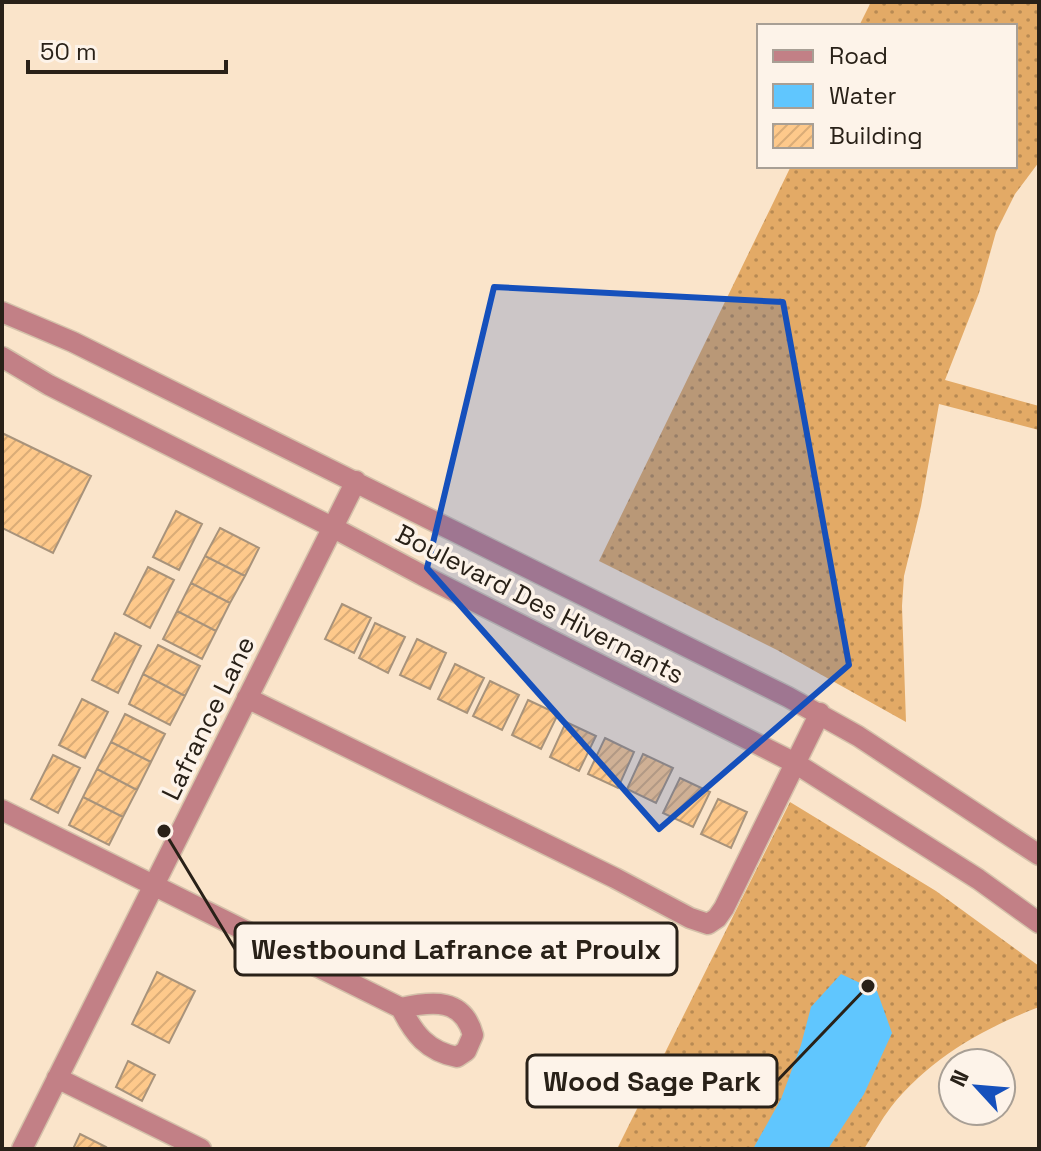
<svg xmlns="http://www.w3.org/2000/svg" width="1041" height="1151" font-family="'Space Grotesk',sans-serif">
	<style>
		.grass { fill: url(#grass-dots) }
		.water { fill: #60c6fe }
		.building { fill: url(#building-hatch); stroke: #a8937b; stroke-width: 2 }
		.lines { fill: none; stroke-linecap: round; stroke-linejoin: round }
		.minor-casing { stroke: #d4c1aa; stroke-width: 23 }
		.minor { stroke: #c28086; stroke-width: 20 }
		.marked { fill: #1550bc; fill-opacity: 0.2; stroke: #1550bc; stroke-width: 6; stroke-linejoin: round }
		.labels { text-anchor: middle; stroke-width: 7; stroke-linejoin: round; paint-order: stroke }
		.street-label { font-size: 26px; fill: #292118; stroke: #fdf3e9 }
		.leader { fill: none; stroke: #292118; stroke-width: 3 }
		.callout-dot { fill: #292118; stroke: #fdf3e9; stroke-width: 3 }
		.callout { fill: #fdf3e9; stroke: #292118; stroke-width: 3 }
		.callout-label { font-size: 28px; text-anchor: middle; font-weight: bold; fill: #292118 }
	</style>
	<defs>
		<pattern id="grass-dots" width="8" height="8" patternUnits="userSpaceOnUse" patternTransform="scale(2)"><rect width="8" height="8" fill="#e3aa66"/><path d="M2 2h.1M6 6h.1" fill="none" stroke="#b88a53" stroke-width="1.8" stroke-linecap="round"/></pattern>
		<pattern id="building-hatch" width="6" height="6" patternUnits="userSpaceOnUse" patternTransform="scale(2)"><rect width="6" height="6" fill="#fec98b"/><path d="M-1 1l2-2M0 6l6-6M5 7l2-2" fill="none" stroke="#daac77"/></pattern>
	</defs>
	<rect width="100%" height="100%" fill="#fae4ca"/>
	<path class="grass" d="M871,2H1039V162L1015,194L996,232L979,293L945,380L1039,406V430L939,404L921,506L904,576L902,606L906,722L777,650L599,561L791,166H1015V26H859Z
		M790,802L936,891L1039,966V1007C982,1029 929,1059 891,1107C881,1120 873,1135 864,1149H617Z"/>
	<path class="water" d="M841,974L877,991L892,1033L864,1094L828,1149H753L781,1099L801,1045L811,1007Z"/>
	<path class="building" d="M2,433L91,476L53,553L2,528Z
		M176,511L202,524L179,570L153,557Z
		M220,528L259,548L245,576L205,556Z
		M205,556L245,576L230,603L191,583Z
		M148,567L174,580L150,628L124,614Z
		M191,583L230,603L216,631L177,611Z
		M342,604L371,618L354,653L325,639Z
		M177,611L216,631L202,659L163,639Z
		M375,623L405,637L388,673L359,658Z
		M115,633L141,646L118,693L92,680Z
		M417,639L446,653L430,689L400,675Z
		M158,645L200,666L185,696L143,674Z
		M455,664L484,678L467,713L438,699Z
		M143,674L185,696L170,725L129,704Z
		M490,681L519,695L502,730L473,716Z
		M82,699L108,712L85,758L59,745Z
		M528,700L558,714L541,749L512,735Z
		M125,714L165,734L151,762L111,742Z
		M566,722L596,736L579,771L550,757Z
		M605,738L634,752L618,788L588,774Z
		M111,742L151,762L137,790L97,769Z
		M643,754L673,768L656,803L627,789Z
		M53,755L80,768L58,813L31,799Z
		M97,769L137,790L123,817L83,797Z
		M680,778L710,792L693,827L663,813Z
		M83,797L123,817L109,845L69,825Z
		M718,799L747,812L731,848L701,834Z
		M157,972L195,991L169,1043L132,1024Z
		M128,1061L155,1075L142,1101L116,1087Z
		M80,1134L106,1147L105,1149H73Z"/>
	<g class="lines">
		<g class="minor-casing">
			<path id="minor" d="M2,312L73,342L788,697L858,736L1039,855
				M2,357L49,385L332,527L422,575L795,763L978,879L1039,923
				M247,698L615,878L690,918L708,924L717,918L724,908L820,713
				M2,810L401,1008C433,1001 463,998 473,1035L466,1051L457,1057C427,1051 414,1034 401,1008
				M57,1078L201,1149
				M22,1149L356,481"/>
		</g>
		<use href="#minor" class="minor"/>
	</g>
	<path class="marked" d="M494,287L783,302L849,665L659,829L427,568Z"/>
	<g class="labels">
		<g class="street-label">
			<text transform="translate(540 604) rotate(27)" y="9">Boulevard Des Hivernants</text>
			<text transform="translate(208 718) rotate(-64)" y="9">Lafrance Lane</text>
		</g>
	</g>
	<path class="leader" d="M164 831L235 949M868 986L777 1081"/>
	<g class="callout-dot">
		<circle cx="164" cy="831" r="8"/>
		<circle cx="868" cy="986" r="8"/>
	</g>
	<g class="callout">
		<rect x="235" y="923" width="442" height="52" rx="8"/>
		<rect x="527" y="1055" width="250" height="52" rx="8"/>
	</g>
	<g class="callout-label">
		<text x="456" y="959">Westbound Lafrance at Proulx</text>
		<text x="652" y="1091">Wood Sage Park</text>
	</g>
	<rect width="1041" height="1151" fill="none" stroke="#292118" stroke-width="8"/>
	<rect x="757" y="24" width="260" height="144" fill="#fdf3e9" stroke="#a89f95" stroke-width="2"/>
	<rect x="773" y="50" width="40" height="12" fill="#c28086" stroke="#a89f95" stroke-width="2"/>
	<text x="829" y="64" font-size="24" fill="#292118">Road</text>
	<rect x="773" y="84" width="40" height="24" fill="#60c6fe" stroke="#a89f95" stroke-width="2"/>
	<text x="829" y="104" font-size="24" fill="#292118">Water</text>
	<rect x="773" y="124" width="40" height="24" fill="url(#building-hatch)" stroke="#a89f95" stroke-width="2"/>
	<text x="829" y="144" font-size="24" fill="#292118">Building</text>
	<g transform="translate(977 1087) rotate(296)"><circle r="38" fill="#fdf3e9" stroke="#a89f95" stroke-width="2"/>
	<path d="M0-6L14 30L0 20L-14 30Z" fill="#1550bc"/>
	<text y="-12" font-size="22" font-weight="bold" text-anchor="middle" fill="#292118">N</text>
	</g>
	<path d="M28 60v12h198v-12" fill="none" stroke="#292118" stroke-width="4"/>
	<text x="40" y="60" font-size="24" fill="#292118" stroke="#fdf3e9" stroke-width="6" paint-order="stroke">50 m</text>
</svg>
